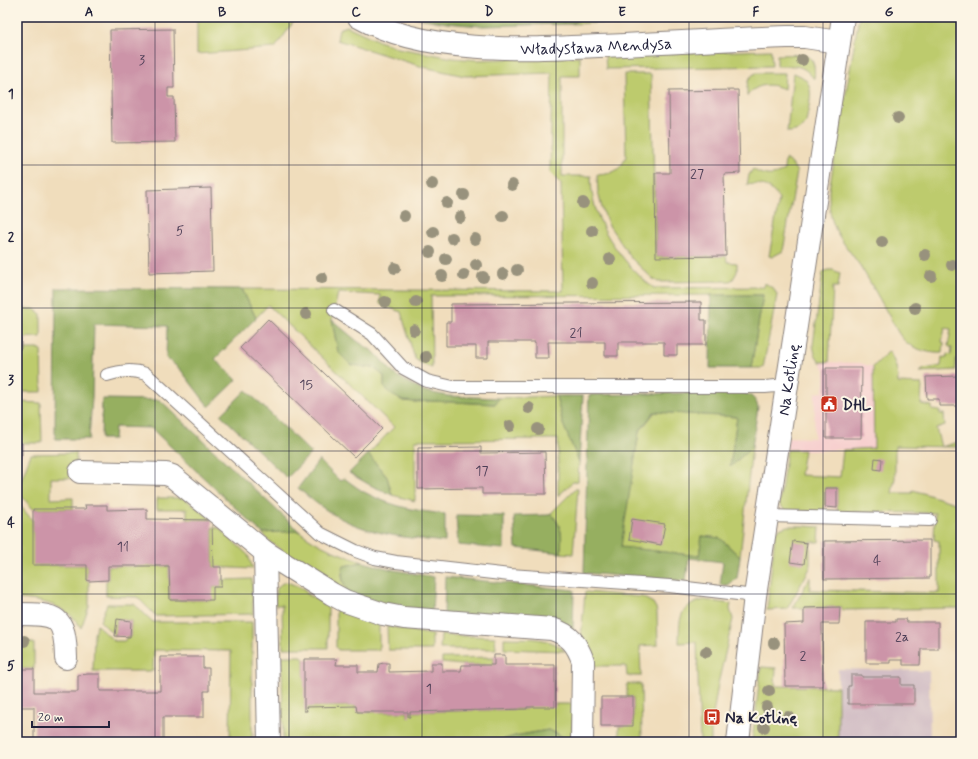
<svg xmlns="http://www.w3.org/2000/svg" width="978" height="759" font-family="Mynerve,sans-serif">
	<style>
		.built { fill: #f7d0cf }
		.industrial { fill: #d2bec5 }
		.green { fill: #bdcb6d; stroke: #707654 }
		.forest { fill: #96af60; stroke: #5c684e }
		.building { fill: #cc94a8 }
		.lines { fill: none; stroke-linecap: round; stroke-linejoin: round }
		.lane-casing { stroke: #89807c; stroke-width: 14 }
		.street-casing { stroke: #89807c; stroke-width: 24 }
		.secondary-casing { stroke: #89807c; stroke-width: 24 }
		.lane { stroke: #fff; stroke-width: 12 }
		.street { stroke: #fff; stroke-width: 22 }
		.secondary { stroke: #fff; stroke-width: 22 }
		.tree { fill: #98927d }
		.grid { fill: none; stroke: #22223b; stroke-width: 1; stroke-opacity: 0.55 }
		.labels { text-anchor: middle; stroke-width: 4; stroke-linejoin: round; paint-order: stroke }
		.number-label { font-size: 14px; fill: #4c3e56 }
		.street-label { font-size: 16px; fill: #22223b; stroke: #fcf5e5 }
		.poi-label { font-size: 16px; font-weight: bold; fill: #22223b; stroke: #fcf5e5; text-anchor: start }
		.neatline { fill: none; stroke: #22223b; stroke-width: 1.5 }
		.grid-label { font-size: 13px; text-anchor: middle; font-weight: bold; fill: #22223b }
	</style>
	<rect width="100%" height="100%" fill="#fcf5e5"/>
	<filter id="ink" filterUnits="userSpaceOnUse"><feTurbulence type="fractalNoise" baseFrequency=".025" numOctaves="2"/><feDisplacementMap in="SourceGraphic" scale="8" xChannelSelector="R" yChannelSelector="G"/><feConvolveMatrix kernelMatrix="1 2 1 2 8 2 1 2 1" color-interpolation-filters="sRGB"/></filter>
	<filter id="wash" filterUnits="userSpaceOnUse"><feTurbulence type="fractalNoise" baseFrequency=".012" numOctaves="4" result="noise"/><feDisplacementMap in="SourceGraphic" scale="16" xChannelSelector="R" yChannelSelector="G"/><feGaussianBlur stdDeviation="0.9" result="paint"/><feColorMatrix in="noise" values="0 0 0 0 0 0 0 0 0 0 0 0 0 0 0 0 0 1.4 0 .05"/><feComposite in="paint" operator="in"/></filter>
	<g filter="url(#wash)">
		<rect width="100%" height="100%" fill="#f0ddbc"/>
		<path class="built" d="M820,362L860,363L873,367L874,448L785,452L787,437L814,438L815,393L823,392L825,384V370Z"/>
		<path class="industrial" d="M838,669L929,671L930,742H838Z
			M959,686H961V742H956Z"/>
		<path class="green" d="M197,17H297L275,48L197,54Z
			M587,17H733L732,19L569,24Z
			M859,17H961V358L956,359V370L920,372L924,369L941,366L942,357L947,358V354L951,355L952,348L948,346L951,329L945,328L942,342L944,343L943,353C931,354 918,350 908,344C898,336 894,324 888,314C880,300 872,285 864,272C854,255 839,241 833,223C829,212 829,201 829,190Z
			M347,26L381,42L398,48L453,58L477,60L580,56V76H562V176H591C591,212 606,238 629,265C637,273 644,282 654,288L764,287L765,283L774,289L777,295L763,368H751L763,295L431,296L432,368L424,365L415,359L401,312L380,304V295L338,293L332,320L338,352L364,367L374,368L384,376V387L403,401L415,402L431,401L495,404L499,398L556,396L563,424L579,462L578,481L573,482L558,496V439L415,440V501L392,495L387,477L368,454L394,427L268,305L256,318L242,289L563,291L561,184L550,173L552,73L465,76L423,67L337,40L339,29Z
			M771,50L772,66L606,69L605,55Z
			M777,55C799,55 818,49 814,79C802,63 795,66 777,66Z
			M756,73H785L784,89C771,83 757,83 747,96C747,85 746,78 756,73Z
			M793,73C819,80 809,102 806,123C801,130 795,132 787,132Z
			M624,74H651L656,257L726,256L727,262L737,263V272L733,279L730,281L658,282L653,279L632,259L608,224L602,208L598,192L597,175C612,174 621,171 626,156Z
			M785,159L792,164L797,172L783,251L772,257L769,256L779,200C773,187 761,182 747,185L749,175L753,169C762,176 774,178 784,170Z
			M828,270H833L840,273L838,287H833L829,362H820L815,354L813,345L823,272Z
			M17,309H34L41,314V337L17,338Z
			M17,349H41L42,392H17Z
			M889,351C895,362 898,370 898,383L922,384L921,404L932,406V410L940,411V414H944L945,425L936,428L941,447L961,441V447L895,446V478L892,493H912L913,490L958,504L961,500V608L842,610V607L793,608L810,577V590L939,593V541L934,540L935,513L839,512L837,508V488H825V507L822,512L786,511L779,504L787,450H804L800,475L840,477L843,450L874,448L873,367Z
			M17,402L41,403L42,443H17Z
			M655,412L737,417L730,467L752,447L740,557L720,538L702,536L699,556L620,547L639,432Z
			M76,453V478H51V499L73,498V509H33L17,491L31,454Z
			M575,489H578L573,554L561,553C562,533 563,529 551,513Z
			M157,498H184L212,520H187V509H157Z
			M17,502L33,521L34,565H87V580L89,581V606L81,628C68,605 41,600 17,599Z
			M787,526H803L820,527L819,542H810V568L787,609L767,610L775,534L777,530Z
			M213,527L219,528L248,555L253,569L213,567Z
			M299,531C321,548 338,553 363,562L344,566C339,575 344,584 348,593L270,542L262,533Z
			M108,566H169L170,600H212L213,587H221V580L252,579L253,614L156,616L137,597L106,596V581L108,580Z
			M287,582L304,589L308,595L328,604V648H283L282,605H275C276,595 274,584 287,582Z
			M585,592L642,597L653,603L656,608L657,613L658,645L640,646L641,676H627L626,666H590L581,638Z
			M704,600L731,604L730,609L733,619L718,684L711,727V742H700L697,642L679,643C680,619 677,607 704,600Z
			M107,604H134L153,622H252V742H230L231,651L154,650L153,671H93L94,634L97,625L114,641H125L126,637H130L131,621L117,619L115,636L100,621Z
			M336,609L363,620L379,624V650H338L336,647Z
			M387,626L432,635V650H388Z
			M441,635L495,637L496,649H440Z
			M504,638C525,639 548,635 565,651L504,649Z
			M17,643H34V669H17Z
			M282,656H302L304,659L305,711H307L306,707L356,706L357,712H408V717H409L410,712L526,709L527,707L555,704H574L571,742L556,733L548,730L515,736L496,742H283Z
			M494,657V665H462L442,663V658Z
			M761,667L776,668L775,686L838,687V742H752Z
			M627,684H641L642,742H619V726L633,725V697H627Z"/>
		<path class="forest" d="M413,17H587L569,24L480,26L447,23Z
			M56,288L242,289L256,318L215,359L237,380L209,407L180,369L166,358L167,326L94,324L92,398L89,439H55Z
			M711,295H763L751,368H710Z
			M332,320L357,341L374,352L395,375L423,391L448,396L499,398L495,404L431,401L415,402L403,401L392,395L384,387V376L374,368L351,365L338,352Z
			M246,390L311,453L287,478L221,415Z
			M739,392C750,394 755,397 758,407L752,447L730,467L737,417L654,412L639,432L621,547L699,556L702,536L720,538L740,557L737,578L728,585H720L723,562L689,558L686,581L584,573L589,395Z
			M556,396H583L579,462L563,424Z
			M102,399L160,400L299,531L262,533L151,428L115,427L114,439H101Z
			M368,454L387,477L392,495L370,485L349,473Z
			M319,460L340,481L344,478C352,484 361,491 370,495C394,507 418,511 445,514V542C382,535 347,532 298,488Z
			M551,513C563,529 562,533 561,553L516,548L514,516L548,515Z
			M456,515L504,516V549L458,545Z
			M363,562L394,570L434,577L432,612L411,611L348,593C344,584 340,575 344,566Z
			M445,577L574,590L573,630L444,614Z
			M548,730L556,733L570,742H496L515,736Z"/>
		<g id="blocks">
			<path class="building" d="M173,29L174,88H168V97H174L175,142L112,143L110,30Z
				M738,90L740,173L724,174L726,256L656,257L655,173H670L669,91Z
				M211,188L213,271L149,273L147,190Z
				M701,302V320H706V345H677V355H664V342H618V356H605V342H548L549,358H535V342H488V358H476V346H446V322H451V304Z
				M268,319L382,429L354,457L240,348Z
				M17,338H21V349H17Z
				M826,368H862L861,438H826Z
				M961,376V406H939V399H927L926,377Z
				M17,392H21V402H17Z
				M17,443H22V455H17Z
				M481,447V453L545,452L546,494H482V488L418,489V448Z
				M875,458L882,459L881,470L874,469Z
				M825,488H837V508L825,507Z
				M85,505H107V510L147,509V519L212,520L213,567H221V587H213V600H170L169,566H108V580L89,581L87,580V565H33V509H86Z
				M632,519L665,524L661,545L629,539Z
				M930,540V578L824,579V541Z
				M793,541L807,543L804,564L790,562Z
				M840,607L839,624H822L823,686H785L784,624L804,623V608Z
				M117,619L131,621L130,637L115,636Z
				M896,619H906L907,622H938V649H921L920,665H903V660H890V663H866V622H896Z
				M494,655H505V665H555V707H527V709L410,712V717H408V712H357L356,706L306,707L307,711H304V659H337L336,665H358V672H378L379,664L384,663H389V672L431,671V663H442V671H461L462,665H494Z
				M160,657H203V668H209V691H204V717H163V742H34V707H17V669H34V692H78V675L88,674H100V691H160Z
				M851,675H862V677H901V685H914V704H848V686H851Z
				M601,697H633V726H601Z"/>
		</g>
	</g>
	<g filter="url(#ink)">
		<use href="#blocks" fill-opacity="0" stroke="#89807c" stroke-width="1"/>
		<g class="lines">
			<g class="lane-casing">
				<path id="lane" d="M334,310L372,334L403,368L427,381L453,387H765L787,385
					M107,375C121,371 132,369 146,374L320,533L356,551L375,558L396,562L510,575L670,586L755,596
					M767,516L930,520"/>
			</g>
			<g class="street-casing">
				<g id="street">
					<path id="s1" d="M359,17C431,58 543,48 624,45C678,42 733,39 787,37H805L838,42"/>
					<path d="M80,472L166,474L172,476L265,552L332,594L345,601L383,614L404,618L552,629C570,635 577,644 583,661L582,742"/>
					<path d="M265,552L269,742"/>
					<path d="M17,614C57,614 65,615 66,658"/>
				</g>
			</g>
			<g class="secondary-casing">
				<g id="secondary">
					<path id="s2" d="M738,742L755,596L843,17"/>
				</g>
			</g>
			<use href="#lane" class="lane"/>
			<use href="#street" class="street"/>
			<use href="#secondary" class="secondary"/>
		</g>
		<g class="tree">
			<circle cx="802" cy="60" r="6"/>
			<circle cx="898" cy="118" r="6"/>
			<circle cx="432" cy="184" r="6"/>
			<circle cx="512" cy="185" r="6"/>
			<circle cx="464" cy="195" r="6"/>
			<circle cx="447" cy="203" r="6"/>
			<circle cx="583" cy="203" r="6"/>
			<circle cx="404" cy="216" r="6"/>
			<circle cx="503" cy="216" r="6"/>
			<circle cx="460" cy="217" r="6"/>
			<circle cx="592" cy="231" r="6"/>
			<circle cx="433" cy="232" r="6"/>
			<circle cx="452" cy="238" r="6"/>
			<circle cx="475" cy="239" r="6"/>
			<circle cx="882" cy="242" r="6"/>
			<circle cx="430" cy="252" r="6"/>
			<circle cx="925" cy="255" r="6"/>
			<circle cx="446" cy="259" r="6"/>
			<circle cx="610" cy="259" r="6"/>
			<circle cx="476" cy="265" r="6"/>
			<circle cx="952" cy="265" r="6"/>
			<circle cx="395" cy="268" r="6"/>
			<circle cx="517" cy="270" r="6"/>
			<circle cx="503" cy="274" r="6"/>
			<circle cx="464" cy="275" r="6"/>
			<circle cx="442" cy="276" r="6"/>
			<circle cx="931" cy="276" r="6"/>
			<circle cx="483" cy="277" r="6"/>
			<circle cx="322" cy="278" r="6"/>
			<circle cx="592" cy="283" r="6"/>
			<circle cx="385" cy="302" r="6"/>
			<circle cx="416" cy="302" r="6"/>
			<circle cx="915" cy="308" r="6"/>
			<circle cx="306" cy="314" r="6"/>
			<circle cx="414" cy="330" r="6"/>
			<circle cx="426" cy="357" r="6"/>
			<circle cx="529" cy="408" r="6"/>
			<circle cx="510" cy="426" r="6"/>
			<circle cx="538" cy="429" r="6"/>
			<circle cx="24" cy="641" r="6"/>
			<circle cx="774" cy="643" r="6"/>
			<circle cx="706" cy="652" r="6"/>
			<circle cx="769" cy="691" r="6"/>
			<circle cx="767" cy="707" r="6"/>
			<circle cx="788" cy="717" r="6"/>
			<circle cx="764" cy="727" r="6"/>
		</g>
	</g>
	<path class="grid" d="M155,17V742M289,17V742M422,17V742M556,17V742M689,17V742M823,17V742M17,165H961M17,308H961M17,451H961M17,594H961"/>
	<defs>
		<g id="civic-square" transform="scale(0.9)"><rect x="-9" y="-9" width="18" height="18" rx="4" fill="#c8321e" stroke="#fcf5e5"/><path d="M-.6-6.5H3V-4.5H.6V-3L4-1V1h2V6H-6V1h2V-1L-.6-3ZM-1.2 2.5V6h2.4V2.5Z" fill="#fff"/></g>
		<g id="bus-square" transform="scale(0.9)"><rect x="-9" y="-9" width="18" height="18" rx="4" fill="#c8321e" stroke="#fcf5e5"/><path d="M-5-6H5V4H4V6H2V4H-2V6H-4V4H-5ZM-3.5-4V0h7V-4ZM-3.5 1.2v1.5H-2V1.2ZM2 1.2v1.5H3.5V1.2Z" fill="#fff"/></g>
	</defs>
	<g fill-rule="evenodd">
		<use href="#civic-square" x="829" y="404"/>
		<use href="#bus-square" x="712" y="717"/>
	</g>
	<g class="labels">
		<g class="number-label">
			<text x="142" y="64">3</text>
			<text x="697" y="178">27</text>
			<text x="180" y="235">5</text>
			<text x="576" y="337">21</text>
			<text x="306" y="389">15</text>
			<text x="482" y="475">17</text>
			<text x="123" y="551">11</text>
			<text x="877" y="565">4</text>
			<text x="902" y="641">2a</text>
			<text x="803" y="660">2</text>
			<text x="429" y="693">1</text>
		</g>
		<g class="street-label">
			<text dy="6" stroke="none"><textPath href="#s1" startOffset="242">Władysława Mendysa</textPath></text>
			<text dy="6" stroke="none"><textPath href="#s2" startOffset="366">Na Kotlinę</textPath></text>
		</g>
		<g class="poi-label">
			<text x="842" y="410">DHL</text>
			<text x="725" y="723">Na Kotlinę</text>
		</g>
	</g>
	<rect width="978" height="759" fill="none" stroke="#fcf5e5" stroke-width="44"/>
	<path d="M32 721v6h77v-6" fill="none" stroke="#22223b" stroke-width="2"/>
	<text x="38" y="721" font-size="12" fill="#22223b" stroke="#fcf5e5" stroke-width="3" paint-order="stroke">20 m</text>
	<rect x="22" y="22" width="934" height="715" class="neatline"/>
	<g class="grid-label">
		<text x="89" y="16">A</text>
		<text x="222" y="16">B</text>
		<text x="356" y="16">C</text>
		<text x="489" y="16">D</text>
		<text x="622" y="16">E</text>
		<text x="756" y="16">F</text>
		<text x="889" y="16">G</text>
		<text x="11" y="98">1</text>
		<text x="11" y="241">2</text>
		<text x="11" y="384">3</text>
		<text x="11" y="527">4</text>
		<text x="11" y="670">5</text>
	</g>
</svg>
